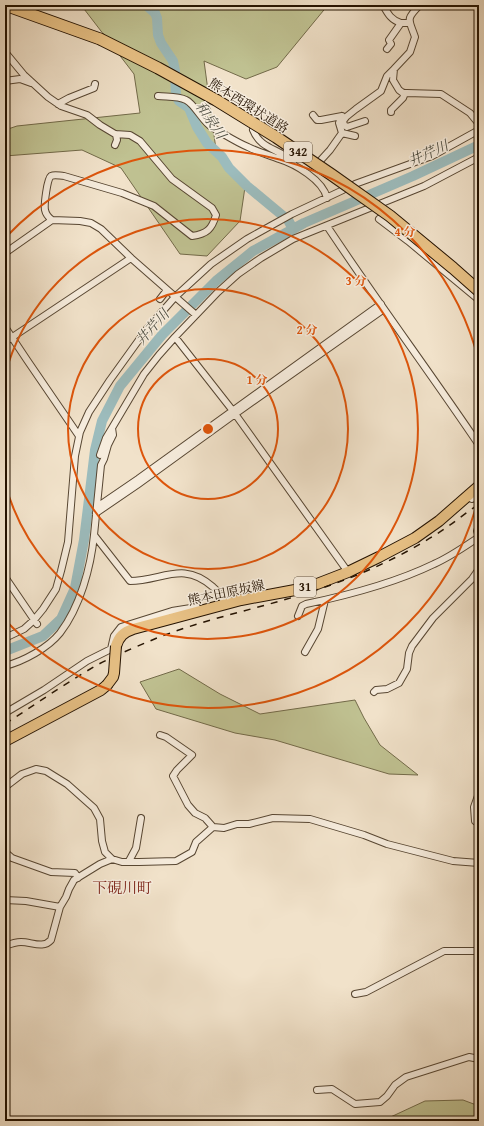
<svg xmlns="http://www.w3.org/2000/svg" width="484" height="1126" font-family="'Gentium Book Plus','Noto Serif JP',serif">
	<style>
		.green { fill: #c0c292; stroke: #726a49 }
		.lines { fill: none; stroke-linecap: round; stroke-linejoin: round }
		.river { stroke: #9cbcbd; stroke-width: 10 }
		.street-casing { stroke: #574632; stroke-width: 8 }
		.primary-casing { stroke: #241200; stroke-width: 12 }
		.highway-casing { stroke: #241200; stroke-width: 13 }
		.street { stroke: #f6ecdd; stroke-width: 6 }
		.primary { stroke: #e8c185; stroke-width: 10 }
		.highway { stroke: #e8c185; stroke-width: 11 }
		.rail { stroke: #241200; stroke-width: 1.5; stroke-dasharray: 7 7; stroke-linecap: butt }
		.primary-bridge-casing { stroke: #241200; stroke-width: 12; stroke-linecap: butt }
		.highway-bridge-casing { stroke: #241200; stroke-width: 13; stroke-linecap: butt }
		.primary-bridge { stroke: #e8c185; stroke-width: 10 }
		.highway-bridge { stroke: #e8c185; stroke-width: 11 }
		.ring { fill: none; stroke: #de550b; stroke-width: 2 }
		.labels { text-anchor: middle; stroke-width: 3; stroke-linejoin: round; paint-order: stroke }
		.shield { fill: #f6ecdd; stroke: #635342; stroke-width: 1 }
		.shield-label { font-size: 12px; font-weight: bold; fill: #241200 }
		.street-label { font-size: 13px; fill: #241200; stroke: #f6ecdd }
		.water-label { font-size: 14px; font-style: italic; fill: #4e4e42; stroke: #f6ecdd }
		.quarter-label { font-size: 15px; fill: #7a1f14; stroke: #f6ecdd }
		.centre { fill: #de550b; stroke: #f6ecdd; stroke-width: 2 }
		.ring-label { font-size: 12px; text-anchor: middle; font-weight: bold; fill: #de550b; stroke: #f6ecdd; stroke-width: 3; stroke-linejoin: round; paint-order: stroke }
	</style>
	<rect width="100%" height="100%" fill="#f1e2ca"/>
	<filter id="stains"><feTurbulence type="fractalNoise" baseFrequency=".005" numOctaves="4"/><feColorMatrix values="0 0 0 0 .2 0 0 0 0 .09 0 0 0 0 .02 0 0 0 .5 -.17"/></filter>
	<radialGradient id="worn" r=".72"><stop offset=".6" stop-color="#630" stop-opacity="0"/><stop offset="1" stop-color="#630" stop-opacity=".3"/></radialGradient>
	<path class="green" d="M81,5H328L277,67L246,79L204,61L217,157L245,187L240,221L207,256L180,254L121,168L82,150L5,156V130L17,126L140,113L134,74Z
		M179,669L220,694L260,714L355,700L364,718L380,745L418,775L389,774L275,740L235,733L156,709L140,682Z
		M463,1100L479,1106V1121H382L425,1101Z"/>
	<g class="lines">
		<path class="river" d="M146,5L155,13L157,18L158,35L161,43L173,61L175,71L176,95L179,101L189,108L197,127L207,143L222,157L229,168L247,186L288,220L293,229
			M5,651L43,636L61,619L75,588L84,540L95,450L102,421L120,386L162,335L216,281L253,251L304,223L413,176L479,145"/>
		<g class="street-casing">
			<path id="street" d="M383,5C388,14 391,20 401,23
				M420,5C405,20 409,19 415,37L410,52L394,69L393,80L399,90L403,93H407L441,94L470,113L479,124
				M387,49L391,44L389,40L401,23H409
				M5,52L24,75L48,97L61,106L87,115L100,125L115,134L130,135L140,141L172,179L212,208L216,215C212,229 207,234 192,236L154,206L122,193L64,176C60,176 55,174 51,176C47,179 44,205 45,210C46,215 48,217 52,220
				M5,81L20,79L31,83
				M158,96C167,97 178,96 186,100C195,104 203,123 213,128C224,134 236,142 248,147C258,152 269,155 279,159C295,164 323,180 327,198
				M58,104L69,98L94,88L95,84
				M391,112V110L403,98L405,93
				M313,115L317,120H321L342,116
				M365,121L347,127L344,125L343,121L346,117L356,109L381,91L387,76L394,69
				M253,130C261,150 279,148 293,162
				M342,133L355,136
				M115,145L117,140L116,134
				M320,161L330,150L342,133L339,123L342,116L343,117
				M355,184L432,156L479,130
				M379,219L408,241L479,300
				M327,226C376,300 429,371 479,445
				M5,253L52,220L80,221L91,223L101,229L131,258L196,315
				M160,299L167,290
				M5,327L27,360L79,436
				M5,342L131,258
				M100,455L106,438L112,428
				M467,497L472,499L479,495
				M97,507L138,479L381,304
				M96,513L137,485L235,414L384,309
				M479,526L477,531L479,536
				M94,535L101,465L104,459L108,445L113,435L112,428L144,374L159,355L175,337
				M348,572L233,411L175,337L218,292L238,274L261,258L293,239L424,186L479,157
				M5,577L37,624
				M298,616L302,606L306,604C349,595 395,583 434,564C450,557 464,547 479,537
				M5,638L24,629L34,620L43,609L56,589L61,571L68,542L75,456L80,432L89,412L110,380L146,330L175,297L211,264L247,239L292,214L343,190
				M305,652L318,629L325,600
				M5,666C24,661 48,648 60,633C80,607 91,567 94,535L130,581C162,581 183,560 213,587C218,591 224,598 224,605
				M374,692L376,690L387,689L399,683L407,669L409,653L412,646L433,618L472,579L479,569
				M5,713L44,690L87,661L111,649L114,636L121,627L172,611L197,607
				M160,735L166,737L192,755L177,770L173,776L188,805L195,813L205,818L213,827
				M5,787L22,774L36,769L46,771L54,776L67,784L94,808L100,819L102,841L105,852L112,859L122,862H139L176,861L192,852L196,842L213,827L224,828L237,824H249L273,818L310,819L364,835L387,844L453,861L479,863
				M479,793L474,807L475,821L479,824
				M5,852L12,858L51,872L75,873L78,878
				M129,861L136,848L141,818
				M5,900L26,901L60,907
				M5,946C10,944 15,942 21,942C32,942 43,949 51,940L60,907L66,897L69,889L74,880L100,864L112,859
				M355,994L366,992L444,951H479
				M317,1090L332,1089L355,1104L380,1102L387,1096L395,1085L406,1077L469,1057L479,1059"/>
		</g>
		<g class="primary-casing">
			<path id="primary" d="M116,646C119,636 124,632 133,629L241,600L295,590L317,584L348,572L379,557L415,538L439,521L479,486
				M5,741L101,690L107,685"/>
		</g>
		<g class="highway-casing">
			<path id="highway" d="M5,5L100,39"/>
		</g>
		<use href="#street" class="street"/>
		<use href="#primary" class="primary"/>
		<use href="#highway" class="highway"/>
		<path class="rail" d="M5,724C36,704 67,682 99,664C118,654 138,646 157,638C213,616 272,606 328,586C365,573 402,556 435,535C450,526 464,514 479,504"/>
		<g class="primary-bridge-casing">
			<path id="primary-bridge" d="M107,685L113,677L114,673L116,646"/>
		</g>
		<g class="highway-bridge-casing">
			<path id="highway-bridge" d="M100,39L158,68L216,100L276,137L332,175L390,216L453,268L479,291"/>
		</g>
		<use href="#primary-bridge" class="primary-bridge"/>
		<use href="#highway-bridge" class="highway-bridge"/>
	</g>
	<g class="ring">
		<circle cx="208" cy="429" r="70"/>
		<circle cx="208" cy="429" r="140"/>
		<path d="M5 375A210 210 0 1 1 5 483"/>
		<path d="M479 496A279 279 0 0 1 6 621M6 237A279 279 0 0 1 479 362"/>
	</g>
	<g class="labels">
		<g class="shield">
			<rect x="284" y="142" width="28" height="20" rx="3"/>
			<rect x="294" y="577" width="22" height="20" rx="3"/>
		</g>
		<g class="shield-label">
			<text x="298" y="156">342</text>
			<text x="305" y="591">31</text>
		</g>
		<g class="street-label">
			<text transform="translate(249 105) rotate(32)" y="5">熊本西環状道路</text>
			<text transform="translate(226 592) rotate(-12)" y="5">熊本田原坂線</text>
		</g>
		<g class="water-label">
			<text transform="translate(211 120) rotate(56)" y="5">和泉川</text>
			<text transform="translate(428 153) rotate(-24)" y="5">井芹川</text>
			<text transform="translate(152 327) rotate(-48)" y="5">井芹川</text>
		</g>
		<g class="quarter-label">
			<text x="122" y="893">下硯川町</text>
		</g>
	</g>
	<circle cx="208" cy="429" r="6" class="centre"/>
	<g class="ring-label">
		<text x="405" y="236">4 分</text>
		<text x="356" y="285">3 分</text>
		<text x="307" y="334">2 分</text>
		<text x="257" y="384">1 分</text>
	</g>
	<rect width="484" height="1126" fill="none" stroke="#f1e2ca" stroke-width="20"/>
	<rect x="6" y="6" width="472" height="1114" fill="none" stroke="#241200" stroke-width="2"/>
	<rect x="10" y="10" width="464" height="1106" fill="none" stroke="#241200"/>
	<rect width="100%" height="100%" filter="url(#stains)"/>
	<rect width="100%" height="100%" fill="url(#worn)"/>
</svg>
